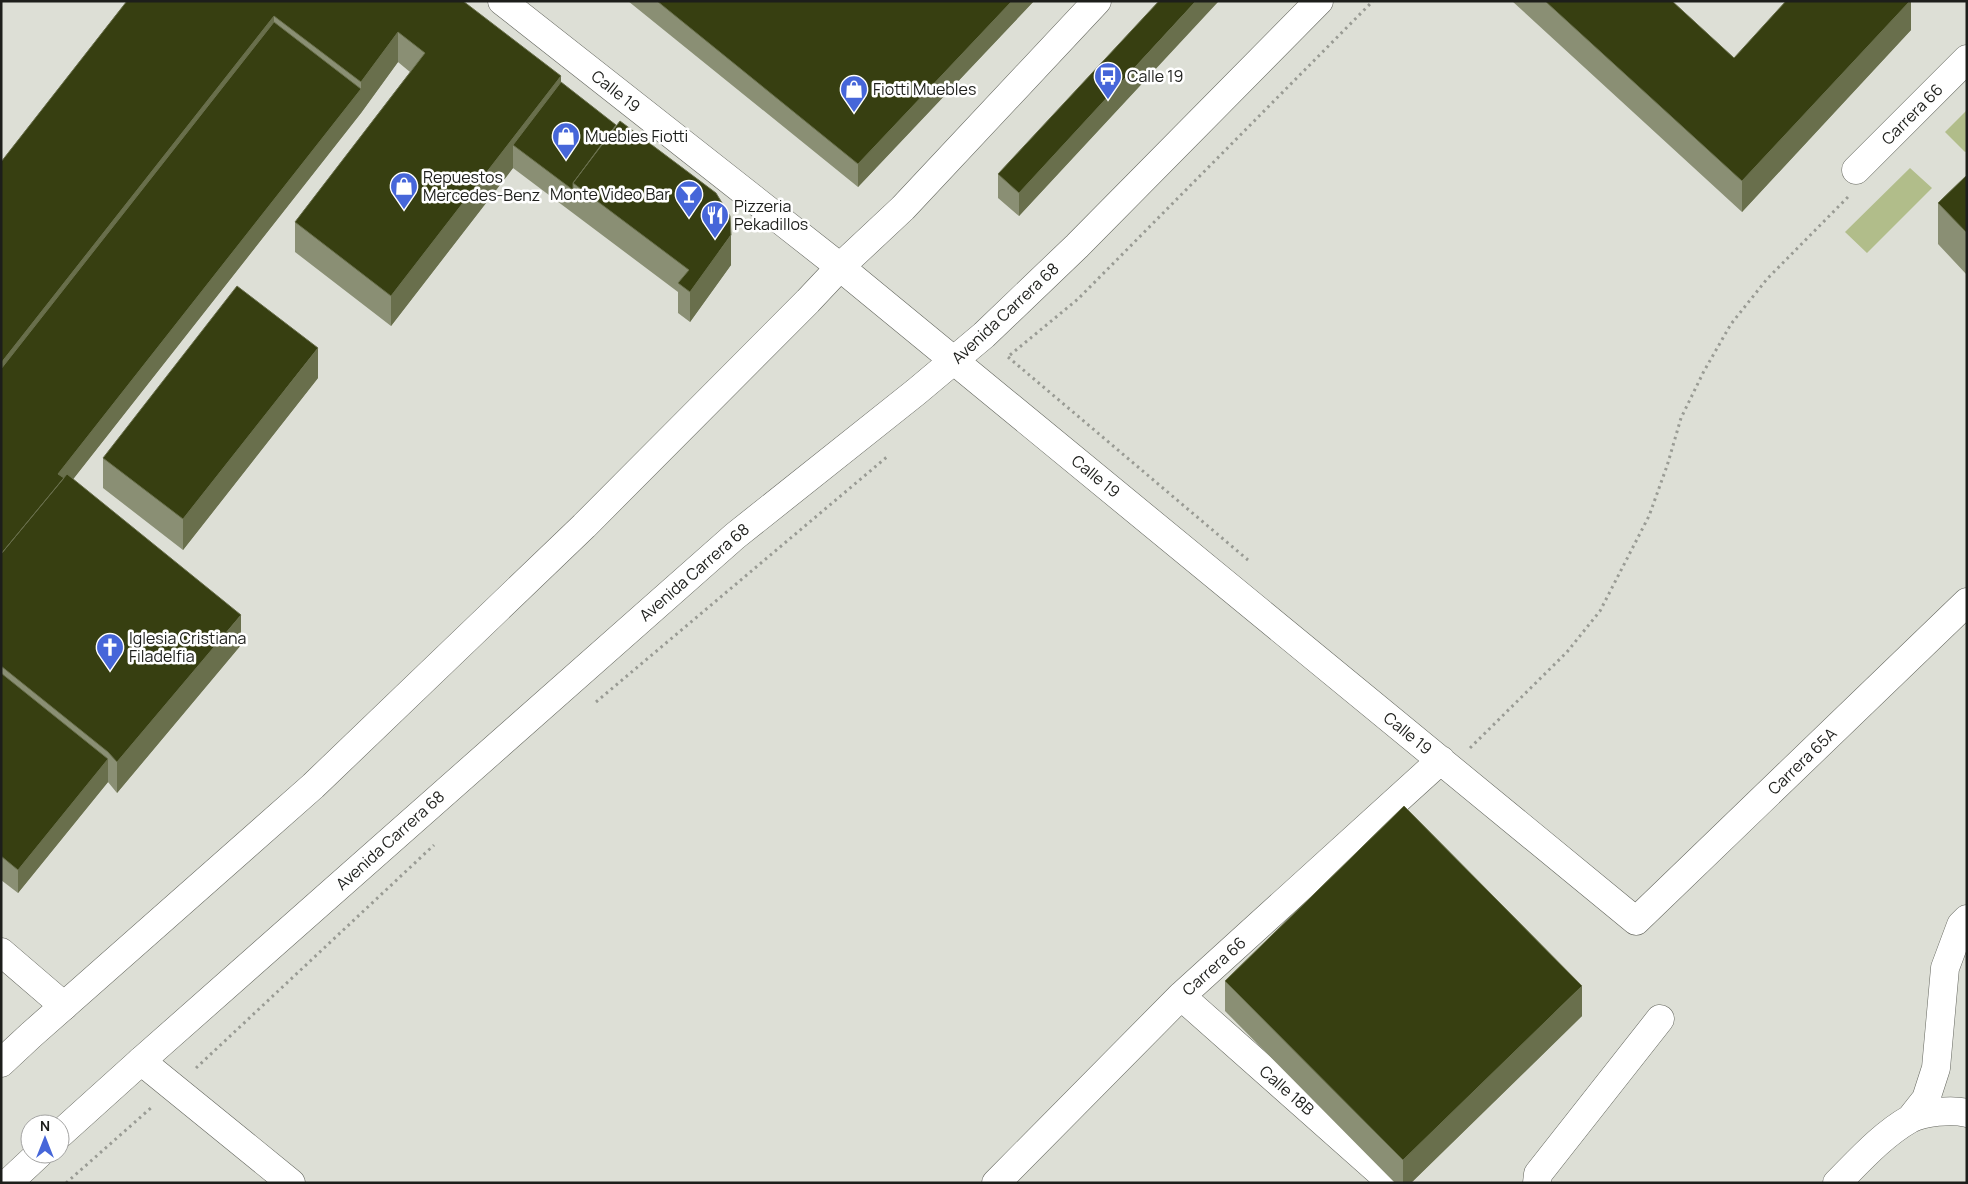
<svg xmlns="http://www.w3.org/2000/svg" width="1968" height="1184" font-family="Manrope,sans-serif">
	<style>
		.green { fill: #b1bd8a }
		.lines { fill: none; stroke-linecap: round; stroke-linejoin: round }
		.minor-casing { stroke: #63655d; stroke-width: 29 }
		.major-casing { stroke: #63655d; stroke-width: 29 }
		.path { stroke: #999b94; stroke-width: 3; stroke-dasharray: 2.5 4; stroke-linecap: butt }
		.minor { stroke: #fff; stroke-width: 28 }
		.major { stroke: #fff; stroke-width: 28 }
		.wall { fill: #8a8f74 }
		.shaded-wall { fill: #696f4c }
		.building { fill: #373f11; stroke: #696f4c }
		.labels { text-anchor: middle; stroke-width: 5; stroke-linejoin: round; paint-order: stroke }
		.poi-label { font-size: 16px; fill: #1d1e1b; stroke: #fff; text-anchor: start }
		.street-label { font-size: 16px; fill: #1d1e1b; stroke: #fff }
	</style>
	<rect width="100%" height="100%" fill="#dddfd6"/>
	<path class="green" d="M1967,110V151L1965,152L1945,132Z
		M1910,168L1932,188L1867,253L1845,232Z"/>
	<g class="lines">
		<g class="minor-casing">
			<path id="minor" d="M502,1L840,267L1636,921L1967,602
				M1856,170L1967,59
				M1,952L64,1006
				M1181,996L1392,1183
				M141,1061L291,1183
				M1911,1118L1926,1099L1936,1068L1945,968L1961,925L1967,919
				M996,1183L1181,996L1441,760
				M1537,1183L1538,1174L1660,1019
				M1837,1183C1859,1161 1882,1135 1910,1119C1923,1112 1952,1109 1967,1113"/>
		</g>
		<g class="major-casing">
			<path id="major" d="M1,1063L31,1035L313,786L584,526L808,301L840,267L903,208L1097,1
				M60,1134L141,1061L735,536L916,392L984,335L1077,246L1319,1
				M8,1183L39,1154"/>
		</g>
		<path class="path" d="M1010,355L1078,299L1373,1
			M1008,357L1248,560
			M596,702L888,456
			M1470,748L1567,652L1600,611L1649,516L1667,466L1681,418L1704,371L1731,324L1767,279L1848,197
			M196,1068L434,845
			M66,1183L152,1107"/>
		<use href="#minor" class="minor"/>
		<use href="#major" class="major"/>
	</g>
	<path class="wall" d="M127,1H463L561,82L731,265L690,322L678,313V292L513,168L391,326L295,252V222L410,72L398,62L361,113L73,479L241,645L117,793L108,782L18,893L1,880V162Z
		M628,1H1034L858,187Z
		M1218,1L1019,216L998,198V174Z
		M1512,1H1672L1734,58L1911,1V30L1742,212Z
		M1967,175V275L1938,244V203Z
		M318,378L183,550L103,488V458Z
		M1225,981L1582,1016L1411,1183H1395L1225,1011Z"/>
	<path class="shaded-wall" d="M1012,1H1034L858,187V164Z
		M1196,1L1218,2L1019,216V193Z
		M1910,1H1911V30L1742,212V181Z
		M274,16V46L1,393V363Z
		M398,32V62L361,113L67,487L58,474L361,89V82Z
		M561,76V106L513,145V168L391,326V296Z
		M731,235V265L690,322V292Z
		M318,348V378L183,550V519Z
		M241,615V645L117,793V762Z
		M108,759V782L18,893V870Z
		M1582,986V1016L1411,1183H1403V1160Z"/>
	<path class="building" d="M127,1H463L561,76L391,296L295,222L425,53L398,32L361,82L274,16L1,363V162Z
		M657,1H1012L858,164Z
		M1159,1H1196L1019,193L998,174Z
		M1545,1H1672L1734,58L1786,1H1910L1742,181Z
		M274,22L361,89L58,474L64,478L1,554V369Z
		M561,82L616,125L573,183V190L513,145Z
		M620,121L716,193L730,216L731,235L690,292L678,283L689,270L573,183Z
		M1967,175V233L1938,203Z
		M237,286L318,348L183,519L103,458Z
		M67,474L241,615L117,762L108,752L1,666V554Z
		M1,673L108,759L18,870L1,856Z
		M1404,806L1582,986L1403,1160L1225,981Z"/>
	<defs>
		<g id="bus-pin" transform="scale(1.4375)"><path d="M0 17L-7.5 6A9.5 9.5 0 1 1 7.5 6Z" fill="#4666d9" stroke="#fff"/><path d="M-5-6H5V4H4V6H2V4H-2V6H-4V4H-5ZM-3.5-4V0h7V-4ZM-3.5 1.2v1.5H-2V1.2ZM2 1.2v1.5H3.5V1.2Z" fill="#fff"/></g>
		<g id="shop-pin" transform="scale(1.4375)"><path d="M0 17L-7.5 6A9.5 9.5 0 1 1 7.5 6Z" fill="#4666d9" stroke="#fff"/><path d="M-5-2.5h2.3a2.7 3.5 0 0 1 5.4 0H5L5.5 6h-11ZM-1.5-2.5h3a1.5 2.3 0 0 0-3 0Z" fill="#fff"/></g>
		<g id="bar-pin" transform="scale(1.4375)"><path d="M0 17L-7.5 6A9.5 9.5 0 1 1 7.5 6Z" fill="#4666d9" stroke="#fff"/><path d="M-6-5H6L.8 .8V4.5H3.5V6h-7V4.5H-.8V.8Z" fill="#fff"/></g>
		<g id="restaurant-pin" transform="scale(1.4375)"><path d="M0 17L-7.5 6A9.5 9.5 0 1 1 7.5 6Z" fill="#4666d9" stroke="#fff"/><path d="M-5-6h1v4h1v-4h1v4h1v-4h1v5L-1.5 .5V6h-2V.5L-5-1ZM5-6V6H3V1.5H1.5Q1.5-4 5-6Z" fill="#fff"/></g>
		<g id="church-pin" transform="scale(1.4375)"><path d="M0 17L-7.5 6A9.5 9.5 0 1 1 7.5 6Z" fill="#4666d9" stroke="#fff"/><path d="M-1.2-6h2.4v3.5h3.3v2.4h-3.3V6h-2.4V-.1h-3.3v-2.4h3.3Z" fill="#fff"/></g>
	</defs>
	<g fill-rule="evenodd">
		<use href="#bus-pin" x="1108" y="76"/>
		<use href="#shop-pin" x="854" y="89"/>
		<use href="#shop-pin" x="566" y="136"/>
		<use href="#shop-pin" x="404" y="186"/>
		<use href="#bar-pin" x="689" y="194"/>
		<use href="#restaurant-pin" x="715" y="215"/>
		<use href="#church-pin" x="110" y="647"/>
	</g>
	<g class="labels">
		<g class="poi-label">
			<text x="1127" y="82">Calle 19</text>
			<text x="873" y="95">Fiotti Muebles</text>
			<text x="585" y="142">Muebles Fiotti</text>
			<text x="423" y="183">Repuestos<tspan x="423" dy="18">Mercedes-Benz</tspan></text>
			<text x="670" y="200" text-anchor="end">Monte Video Bar</text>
			<text x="734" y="212">Pizzeria<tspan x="734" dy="18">Pekadillos</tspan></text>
			<text x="129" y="644">Iglesia Cristiana<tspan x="129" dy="18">Filadelfia</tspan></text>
		</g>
		<g class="street-label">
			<text transform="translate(616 91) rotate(38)" y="6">Calle 19</text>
			<text transform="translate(1912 114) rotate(-45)" y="6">Carrera 66</text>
			<text transform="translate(1005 313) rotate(-43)" y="6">Avenida Carrera 68</text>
			<text transform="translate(1096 476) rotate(39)" y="6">Calle 19</text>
			<text transform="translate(694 572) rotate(-41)" y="6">Avenida Carrera 68</text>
			<text transform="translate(1408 733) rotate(39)" y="6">Calle 19</text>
			<text transform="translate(1802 761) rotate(-44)" y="6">Carrera 65A</text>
			<text transform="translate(390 840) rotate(-42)" y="6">Avenida Carrera 68</text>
			<text transform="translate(1214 966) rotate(-42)" y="6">Carrera 66</text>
			<text transform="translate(1287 1090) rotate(41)" y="6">Calle 18B</text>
		</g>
	</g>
	<rect width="1968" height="1184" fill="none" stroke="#1d1e1b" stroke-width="5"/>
	<g transform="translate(45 1139)"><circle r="24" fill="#ffffff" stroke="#a5a5a4"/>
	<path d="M0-4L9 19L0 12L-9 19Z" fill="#4666d9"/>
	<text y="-8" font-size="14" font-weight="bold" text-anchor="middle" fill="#1d1e1b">N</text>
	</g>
</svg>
